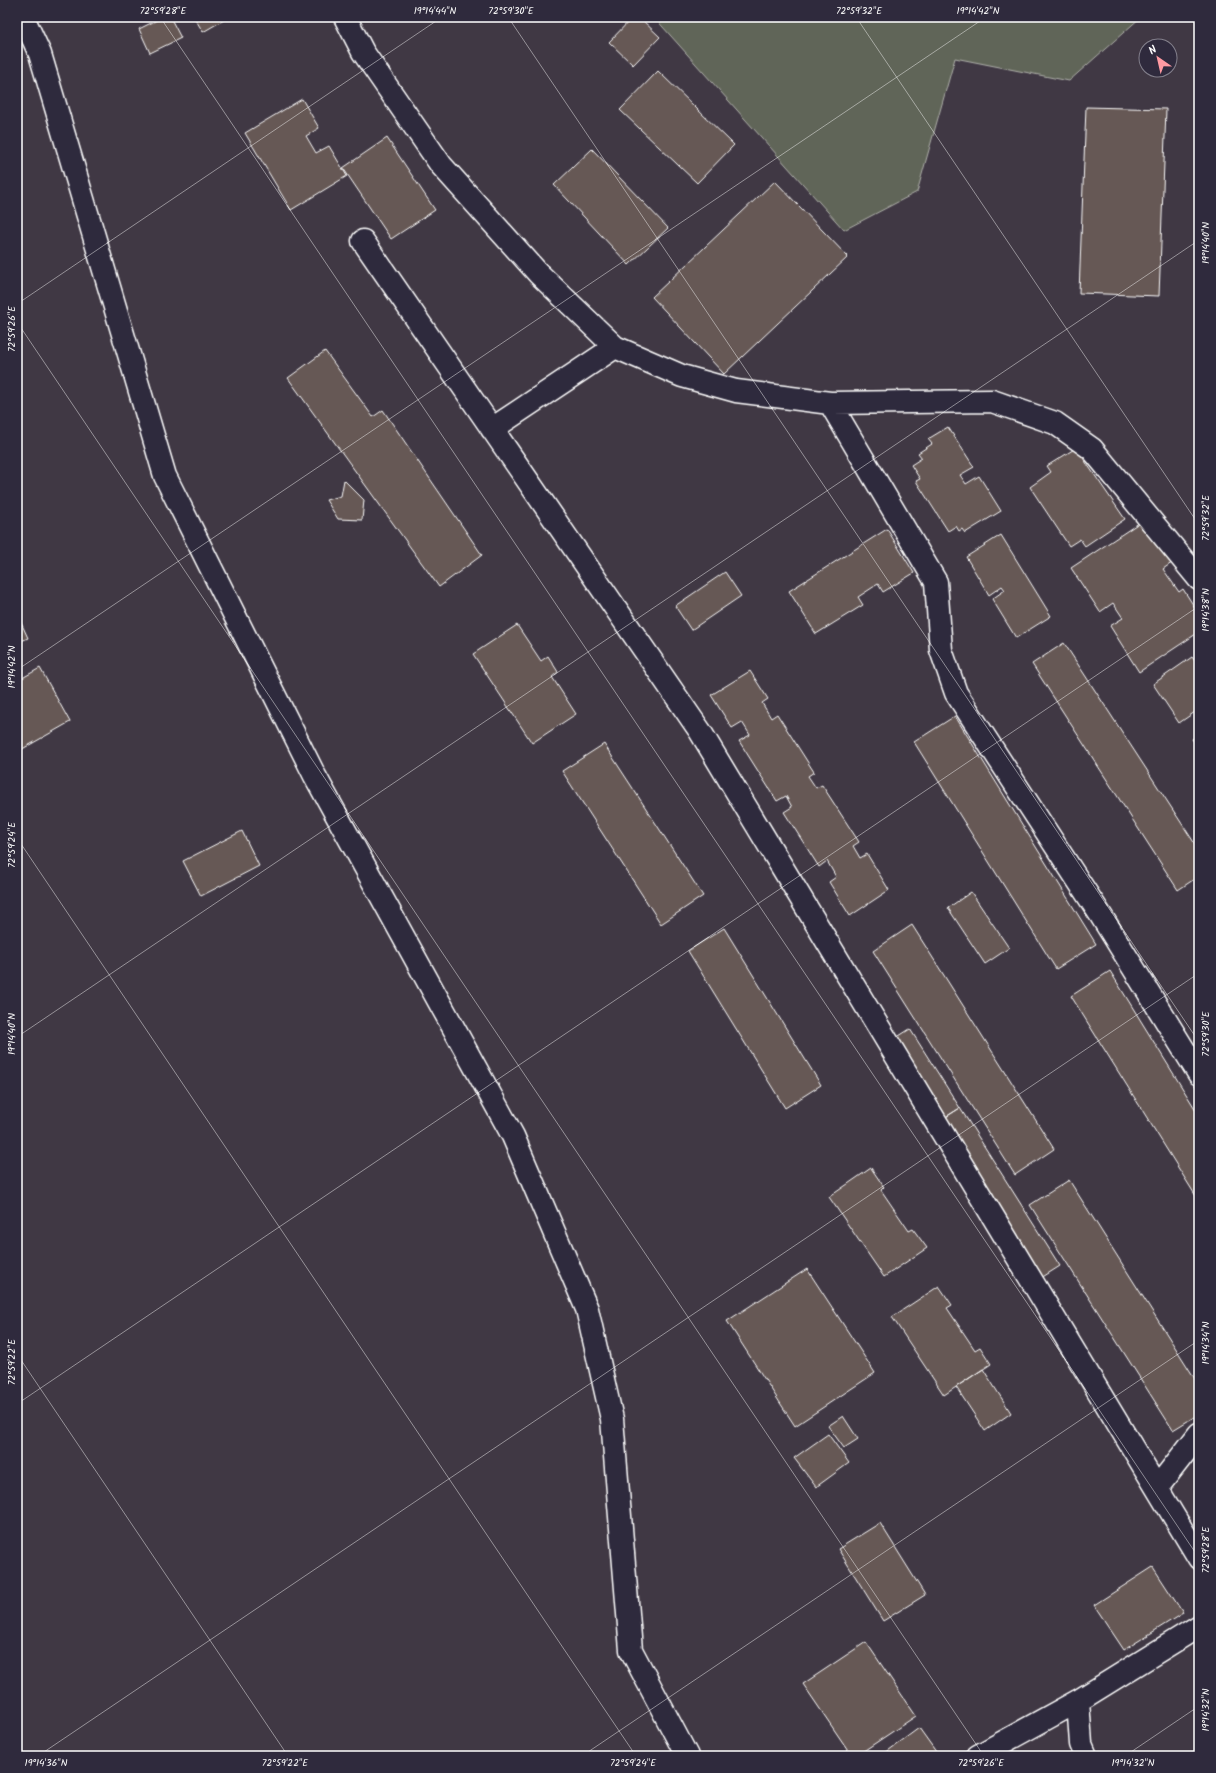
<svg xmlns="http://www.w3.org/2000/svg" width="1216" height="1773" font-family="Kalam,sans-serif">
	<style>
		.green { fill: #616558; stroke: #b0b2ac }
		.building { fill: #665854; stroke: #fff }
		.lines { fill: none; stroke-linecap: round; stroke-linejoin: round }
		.minor-casing { stroke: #fff; stroke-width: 25 }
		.minor { stroke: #2f2a3d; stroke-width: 22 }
		.ticks { fill: none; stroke: #fff; stroke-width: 1; stroke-opacity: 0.45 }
		.neatline { fill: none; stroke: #fff; stroke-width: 1.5 }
		.ticks-label { font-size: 10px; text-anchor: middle; fill: #fff }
	</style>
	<rect width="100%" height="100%" fill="#403844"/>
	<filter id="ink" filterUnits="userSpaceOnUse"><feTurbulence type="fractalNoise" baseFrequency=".025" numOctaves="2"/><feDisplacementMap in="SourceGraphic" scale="8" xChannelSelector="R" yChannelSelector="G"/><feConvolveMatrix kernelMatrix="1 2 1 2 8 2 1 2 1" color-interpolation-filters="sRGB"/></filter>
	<g filter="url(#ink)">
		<path class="green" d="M654,17H1141L1069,81L955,58L917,192L844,230Z"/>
		<path class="building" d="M163,17H170L181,38L150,53L139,29Z
			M194,17H229L203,32Z
			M633,17H639L660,37L633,65L609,42Z
			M658,71L734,145L697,183L620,110Z
			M302,99L319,128L306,136L316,153L329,146L347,176L291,210L245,133Z
			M1086,107L1166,109L1159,296L1079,293Z
			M387,138L435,210L391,239L343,168Z
			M592,149L668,228L629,265L554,185Z
			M775,181L848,257L724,374L652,297Z
			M325,351L373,417L383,410L482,555L439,587L288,378Z
			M948,427L974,467L960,475L966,484L979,476L1001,511L965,533L962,529L959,531L956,526L948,531L916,481L920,479L911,465L922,458L918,453L932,444L928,439Z
			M1076,448L1125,519L1085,546L1080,539L1069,546L1030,487L1051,472L1047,466Z
			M344,480L364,500L362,520L338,519L326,500L341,496Z
			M1148,517L1176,560L1163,569L1179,592L1183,589L1199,614V632L1139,672L1110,626L1123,618L1113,603L1100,612L1071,568Z
			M887,529L914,573L883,592L878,584L858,597L863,605L816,634L789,591Z
			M1001,535L1051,616L1016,638L992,599L1005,590L1002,586L989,595L966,557Z
			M725,572L741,596L691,630L675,606Z
			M17,614L28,638L17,643Z
			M517,625L541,661L548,656L558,672L552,677L576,714L532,743L473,654Z
			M1064,643L1199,850V876L1178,890L1032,664Z
			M1192,657L1195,661L1199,658V718L1195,712L1179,723L1153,684Z
			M40,668L70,722L17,752V681Z
			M750,671L768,699L762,703L771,718L777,714L814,772L808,776L816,788L822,785L859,842L853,846L860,858L867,854L889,890L850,916L829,882L836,877L827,861L819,867L784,812L792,807L786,796L777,801L739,741L750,735L742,722L732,728L711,695Z
			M955,716L1096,944L1056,969L914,742Z
			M1199,734V749L1192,739Z
			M604,744L703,896L661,924L562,771Z
			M242,831L259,866L201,896L183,861Z
			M971,892L1009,948L985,964L948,908Z
			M912,925L1054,1149L1015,1175L873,951Z
			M724,928L821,1085L785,1108L688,951Z
			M1110,971L1199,1115V1201L1071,996Z
			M910,1029L960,1108L941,1120L891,1041Z
			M960,1108L1060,1266L1041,1278L941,1120Z
			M871,1168L884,1187L881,1190L909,1231L913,1229L927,1248L884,1277L829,1197Z
			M1069,1180L1199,1385V1414L1173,1430L1030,1205Z
			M807,1269L875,1373L795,1426L727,1321Z
			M939,1286L952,1305L947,1308L975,1350L980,1347L991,1364L944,1395L892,1317Z
			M983,1369L1011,1413L985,1431L956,1387Z
			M843,1416L858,1439L844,1448L828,1426Z
			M828,1434L849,1463L816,1487L794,1458Z
			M880,1523L925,1595L883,1621L838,1549Z
			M1153,1567L1183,1613L1124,1650L1094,1605Z
			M866,1642L916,1716L856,1756H852L803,1684Z
			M919,1728L939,1756H881Z"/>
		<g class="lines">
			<g class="minor-casing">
				<path id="minor" d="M23,17L40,54L165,476L315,776L513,1136L587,1309L612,1419L631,1650L687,1756
					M345,17L363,52L441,165L538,273L615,347L682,376L736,391L830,403L992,401L1055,423L1092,449L1199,579
					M363,241L700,731L1199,1558
					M830,403L936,582L941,650L956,693L1100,914L1199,1074
					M492,429L615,347
					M1157,1488L1199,1434
					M1078,1701L1081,1744L1086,1756
					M978,1756L1078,1701L1199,1626"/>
			</g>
			<use href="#minor" class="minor"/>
		</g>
	</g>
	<path class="ticks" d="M160,17L1199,1558M508,17L1199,1042M856,17L1199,525M17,304L442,17M17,322L984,1756M17,670L986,17M17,838L636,1756M17,1037L1199,240M17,1354L288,1756M17,1404L1199,606M38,1756L1199,973M582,1756L1199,1340M1125,1756L1199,1706"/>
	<rect width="1216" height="1773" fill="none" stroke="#2f2a3d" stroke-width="44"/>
	<g transform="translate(1158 58) rotate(326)"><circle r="19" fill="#2f2a3d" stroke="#827f8b"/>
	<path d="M0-3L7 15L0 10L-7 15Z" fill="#ff9aa2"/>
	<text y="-6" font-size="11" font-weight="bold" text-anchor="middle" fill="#ffffff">N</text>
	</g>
	<rect x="22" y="22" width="1172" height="1729" class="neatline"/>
	<g class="ticks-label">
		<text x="163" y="14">72°59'28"E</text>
		<text x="435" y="14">19°14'44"N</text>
		<text x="511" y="14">72°59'30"E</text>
		<text x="859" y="14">72°59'32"E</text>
		<text x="978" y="14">19°14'42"N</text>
		<text transform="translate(1205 243) rotate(-90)" y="4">19°14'40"N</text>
		<text transform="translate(11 329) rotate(-90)" y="4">72°59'26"E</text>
		<text transform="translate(1205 518) rotate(-90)" y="4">72°59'32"E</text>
		<text transform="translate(1205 610) rotate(-90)" y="4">19°14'38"N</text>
		<text transform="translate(11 667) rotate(-90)" y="4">19°14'42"N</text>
		<text transform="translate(11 845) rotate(-90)" y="4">72°59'24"E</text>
		<text transform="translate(11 1034) rotate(-90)" y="4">19°14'40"N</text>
		<text transform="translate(1205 1034) rotate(-90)" y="4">72°59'30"E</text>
		<text transform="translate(1205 1343) rotate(-90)" y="4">19°14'34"N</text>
		<text transform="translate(11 1362) rotate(-90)" y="4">72°59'22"E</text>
		<text transform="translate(1205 1550) rotate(-90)" y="4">72°59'28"E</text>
		<text transform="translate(1205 1710) rotate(-90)" y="4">19°14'32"N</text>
		<text x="46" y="1766">19°14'36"N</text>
		<text x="285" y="1766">72°59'22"E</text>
		<text x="633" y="1766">72°59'24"E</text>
		<text x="981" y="1766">72°59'26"E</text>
		<text x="1133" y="1766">19°14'32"N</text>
	</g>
</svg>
